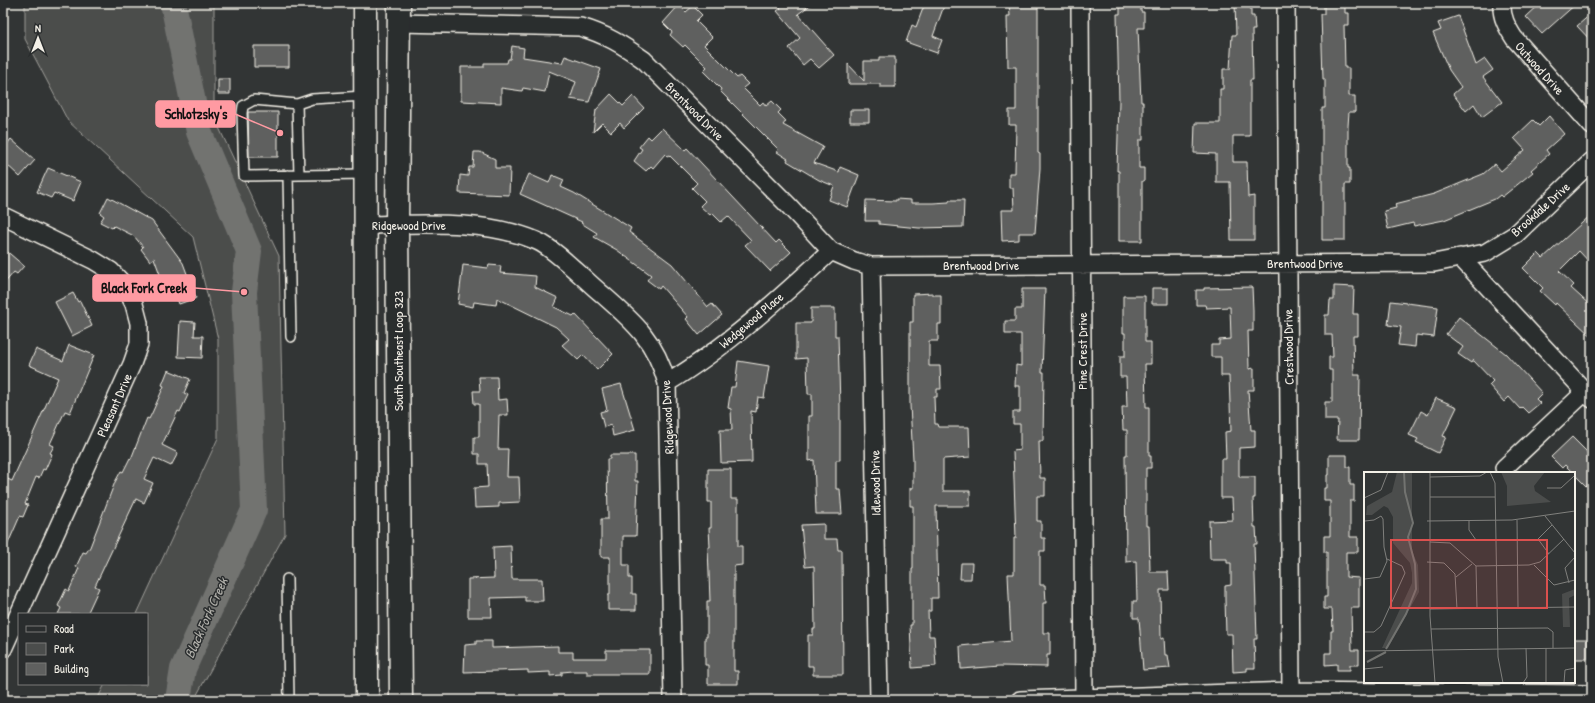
<svg xmlns="http://www.w3.org/2000/svg" width="1595" height="703" font-family="'Patrick Hand',sans-serif">
	<style>
		.green { fill: #4b4d4c; stroke: #a09f9a }
		.lines { fill: none; stroke-linecap: round; stroke-linejoin: round }
		.river { stroke: #727370; stroke-width: 26 }
		.building { fill: #5f605f; stroke: #f4f1e8 }
		.lane-casing { stroke: #f4f1e8; stroke-width: 12 }
		.street-casing { stroke: #f4f1e8; stroke-width: 20 }
		.highway-casing { stroke: #f4f1e8; stroke-width: 25 }
		.lane { stroke: #2a2d2e; stroke-width: 9 }
		.street { stroke: #2a2d2e; stroke-width: 17 }
		.highway { stroke: #2a2d2e; stroke-width: 22 }
		.labels { text-anchor: middle; stroke-width: 3; stroke-linejoin: round; paint-order: stroke }
		.street-label { font-size: 13px; fill: #f4f1e8; stroke: #2a2d2e }
		.water-label { font-size: 14px; font-style: italic; fill: #b3b2ac; stroke: #2a2d2e }
		.inset-river { fill: none; stroke: #727370; stroke-width: 2 }
		.inset-road { fill: none; stroke: #80807d; stroke-width: 1 }
		.view { fill: #dc504e; fill-opacity: 0.15; stroke: #dc504e; stroke-width: 2 }
		.inset-edge { fill: none; stroke: #f4f1e8; stroke-width: 2 }
		.leader { fill: none; stroke: #ff9aa2; stroke-width: 1.5 }
		.callout-dot { fill: #ff9aa2; stroke: #2a2d2e; stroke-width: 1.5 }
		.callout { fill: #ff9aa2; stroke: #ff9aa2; stroke-width: 1.5 }
		.callout-label { font-size: 14px; text-anchor: middle; font-weight: bold; fill: #111 }
	</style>
	<rect width="100%" height="100%" fill="#323535"/>
	<filter id="ink" filterUnits="userSpaceOnUse"><feTurbulence type="fractalNoise" baseFrequency=".025" numOctaves="2"/><feDisplacementMap in="SourceGraphic" scale="8" xChannelSelector="R" yChannelSelector="G"/><feConvolveMatrix kernelMatrix="1 2 1 2 8 2 1 2 1" color-interpolation-filters="sRGB"/></filter>
	<g filter="url(#ink)">
		<path class="green" d="M25,3H214V117L279,256L285,534L194,700H97L105,684H147V614H137L218,438V339L193,237L68,121L25,39Z"/>
		<g class="lines">
			<path class="river" d="M173,3L199,132L249,251L244,292L254,510L183,669L178,700"/>
		</g>
		<path class="building" d="M777,3H813L798,14L834,55L819,68L810,59L803,65L789,48L800,38L777,11L781,8Z
			M925,3H945L933,36L942,40L937,53L906,42L912,25L916,27Z
			M1009,3H1038V153L1040,154V168L1035,233H1019V240L1002,241L1001,210H1014L1013,188H1009V173H1015L1016,125H1009V110H1016V67H1008L1007,16H1010Z
			M1120,3H1141V12H1144V28H1138L1141,102H1143V140H1139V168H1144V181H1142V241H1119V171H1117L1119,101L1117,14H1120Z
			M1235,3H1251V16H1254L1255,30H1252L1253,80H1250V136H1233V162H1247L1248,197L1254,196V240H1231L1230,182H1216V154L1194,153L1195,123H1220V89H1223V69H1230L1232,35H1236Z
			M1324,3H1345V13H1349V25H1344L1345,68H1349V96H1355V112H1349L1348,126V168H1350V184H1345V240H1322V108H1325V79H1323L1321,14H1324Z
			M1541,3H1577L1542,34L1526,17Z
			M679,5L686,12L693,6L702,15L696,21L712,37L704,45L737,78L740,76L748,84L743,88L760,105L763,102L766,106L772,101L781,110L778,113L786,121L783,125L823,147L814,163L839,172L840,167L859,175L847,207L829,200L834,186L819,180L787,161L788,159L777,152L778,149L720,91L721,89L703,71L707,67L685,45L683,47L670,35L672,32L663,23Z
			M1592,13V42L1577,26Z
			M1458,16L1476,65L1485,59L1493,70L1483,77L1502,102L1482,117L1474,104L1466,111L1453,94L1461,87L1449,70L1433,33L1441,30L1438,23Z
			M254,46H289V67H254Z
			M512,46L524,48L523,57L562,63L565,56L601,69L589,102L570,99L576,82L549,71L545,92L523,88L522,91L501,88V103L461,101V67H484V63H507L508,59H510Z
			M879,57H895V87H880V84H848V64L864,81V61H879Z
			M218,79H230V94H218Z
			M611,94L623,106L633,96L644,108L624,128L620,123L611,132L602,123L593,132L596,110Z
			M850,110H869V122H850Z
			M248,112H278V157H249Z
			M1549,116L1564,134L1546,150L1549,154L1531,170L1533,172L1502,197L1500,195L1495,199L1444,220L1414,226L1413,223L1388,229L1384,211L1396,208L1395,204L1434,194L1483,174L1495,164L1501,171L1525,150L1514,138L1533,120L1539,126Z
			M662,128L685,150L687,148L776,243L779,240L791,252L770,271L745,245L751,240L728,216L721,222L712,213L710,215L700,206L705,201L692,188L697,183L669,155L667,156L665,154L653,168L651,166L646,171L634,161L642,149L639,147L648,136L651,139Z
			M11,139L35,160L20,177L3,161V149Z
			M474,152H480L495,159V168H510L509,195L459,193L460,175L468,176L469,167H473Z
			M48,168L81,182L73,201L54,193L51,198L37,192Z
			M529,174L549,183L552,175L564,180L561,187L574,193L631,228L629,232L672,264L708,307L712,304L722,315L699,335L686,319L688,317L661,286L659,289L647,280L651,275L617,250L594,237L597,233L581,223L582,222L520,194Z
			M108,197L152,221L183,263L196,298L179,304L172,285L165,288L154,258L150,261L141,249L143,247L134,236L114,226L112,228L100,222L104,216L100,213Z
			M896,199L911,200V203H933L949,202V200H964L963,227L919,228L879,224V221H865L866,200L896,201Z
			M1592,214V265L1579,251L1559,271L1574,285L1571,288L1592,307V337L1556,303L1555,305L1540,291L1543,288L1523,268L1538,253L1543,258Z
			M3,248L24,266L17,274L14,272L3,285Z
			M463,265L488,268L489,265L501,266L500,273L536,276L535,287L558,298L554,307L573,316L575,314L613,354L597,370L583,355L578,360L562,345L569,339L556,327L497,298L496,305L474,302L473,307L458,304Z
			M1334,286L1354,287L1353,314H1358V336H1353L1354,375H1360L1359,440H1337L1338,420H1325V402H1332V370H1329V357H1333L1332,335H1325V315H1329L1330,300H1334Z
			M1252,287L1253,310V331H1248L1249,369L1254,368V390H1248L1251,430H1255V447L1239,448V477H1255V498H1253L1254,527H1256L1257,544H1254L1257,639H1254L1255,668H1247V671L1233,672L1232,634H1226L1225,599V586L1231,585V563H1227V559H1210L1209,521L1233,520L1232,498H1221V459H1226L1225,432L1231,431L1229,376H1221V357H1211V345H1219V340L1231,339L1230,307L1206,308L1205,305H1196V290H1204V288Z
			M1152,288H1168V304H1152Z
			M1022,289H1045L1042,372H1044L1043,441H1039L1040,478H1045V496H1037V521H1041V538H1045V551H1040V585H1045L1046,603H1043V633H1050V655H1047V667L1000,666L961,669L960,646L1011,641L1008,574H1014V538H1016L1013,451L1020,450V424H1013V412H1020V386H1015L1016,365L1021,366V334H1005V321H1015V309H1022Z
			M73,293L78,302L80,301L92,326L72,336L55,302Z
			M933,293V295H941V324H938V341H929V366H940L941,389H937V397H934L935,424H937L938,427H969L970,457L943,459V491H970V506H936L938,598H931V611H928L929,636H934L936,666L912,668L910,625H912V569H913V506H910V488H913V459L910,405V322H913V294Z
			M1123,296H1145V342H1151V364H1145L1146,407H1149V456H1151V468H1146V526H1149L1150,572H1168L1169,590H1160L1161,639L1164,638L1165,655H1168L1170,668L1143,670L1139,618H1133V601H1137L1136,561L1126,562L1125,455H1127V430H1123L1122,407H1127L1126,377H1120V356H1125V333H1123Z
			M1391,301L1438,307L1434,337L1416,335L1415,347L1398,345L1401,327L1388,325Z
			M811,308H835V336H838L840,406V460H836V489H840L842,514H816L814,460L809,461V416H812V394H808L807,358L796,359V323H811Z
			M1459,317L1506,354L1542,393L1536,399L1540,403L1528,413L1522,407L1520,409L1509,397L1504,402L1489,385L1493,381L1473,360L1471,363L1458,354L1463,347L1446,334Z
			M180,321L195,322L194,336H203L202,358L178,357Z
			M69,345L94,355L70,413L65,411L50,444L54,446L50,453L52,454L45,470L43,469L39,478L36,477L25,504L28,505L23,517L20,516L3,555V477L12,481L58,378L29,365L36,349L63,361Z
			M738,361L769,366L764,398L758,397L756,412L751,411L752,462L721,463L720,430H732L731,409L728,408L731,387H735Z
			M168,370L190,379L184,393L188,395L180,412L178,411L162,445L178,453L171,466L154,458L144,479L153,483L144,503L136,499L95,586L99,588L87,614H58L61,608L58,606L66,589L69,591L79,568L76,567L83,552L86,553L90,547L115,482L121,471L123,472L130,458L131,459L147,418L149,419L152,413L164,386L162,385Z
			M479,377H497L498,400L507,399L508,415H499L498,449H508L507,477H519L520,502L499,503V507L475,508L474,488L488,487L487,464H479V454H474V437H479V404H474L473,391H480Z
			M621,384L635,430L613,436L611,425L604,427L600,412L607,410L602,389Z
			M1436,398L1457,407L1443,436L1446,437L1438,453L1416,442L1418,439L1409,435L1421,411L1428,415Z
			M1572,437L1592,457V480L1586,486L1565,465L1562,468L1551,457Z
			M610,455H635V481H638L636,536H623V565H629V578H632V594H636V610H608V595H610V557H601V519H608L607,459H610Z
			M1329,455H1347V467H1350V485H1354V501H1350V537H1358V552H1346V577L1359,578V608H1351L1352,650H1359V665H1350V670H1337V664L1325,665V653H1331V631H1333L1332,609H1324V597H1327V552H1324V536H1330V501H1324V488H1327V475H1329Z
			M708,469H731V499H738V546H742V565L734,566V671H738V684H708V665H705V637H707V601H710L708,547H710L709,528H711V502H708Z
			M824,524V539H837L838,550H842L843,675H813V666H808V635H813V629H815L814,566L805,567L801,525Z
			M511,546L512,579H542L543,601H525V597L491,598L492,617H468V579L494,578L493,547Z
			M961,563H972L971,579H960Z
			M1574,639H1587V659H1574Z
			M476,641H492V648L558,646V652H573V658H606V650H650V674H587V671H573L562,672V675L550,676V672L528,673V670L464,672L465,645L476,644Z"/>
		<g class="lines">
			<g class="lane-casing">
				<path id="lane" d="M365,96L312,99L297,104L299,175L366,174
					M297,104L254,100L243,106L242,113L244,176L299,175
					M288,175L291,337
					M287,579L289,700"/>
			</g>
			<g class="street-casing">
				<path id="street" d="M1080,3L1084,700
					M1286,3L1291,691
					M1502,3C1501,17 1507,27 1514,38L1592,126
					M399,23L580,27C605,34 623,45 644,60L789,206L831,251L854,261L871,266L1434,263L1485,253L1516,234L1592,161
					M3,216L93,260L111,271L125,286L134,304L139,323V344L132,364L3,649
					M366,225C422,224 484,219 537,241C554,248 586,281 602,294C635,323 655,340 667,383L673,700
					M1460,257L1592,399
					M871,266L879,700
					M667,383C727,347 780,298 831,251
					M1504,468L1585,392
					M1020,700L1291,691L1592,694"/>
			</g>
			<g class="highway-casing">
				<path id="highway" d="M365,3L367,700
					M399,3L397,225L401,700"/>
			</g>
			<use href="#lane" class="lane"/>
			<use href="#street" class="street"/>
			<use href="#highway" class="highway"/>
		</g>
	</g>
	<g class="labels">
		<g class="street-label">
			<text transform="translate(1540 68) rotate(48)" y="5">Outwood Drive</text>
			<text transform="translate(695 111) rotate(45)" y="5">Brentwood Drive</text>
			<text transform="translate(1540 209) rotate(-42)" y="5">Brookdale Drive</text>
			<text x="409" y="230">Ridgewood Drive</text>
			<text x="1305" y="268">Brentwood Drive</text>
			<text x="981" y="270">Brentwood Drive</text>
			<text transform="translate(751 320) rotate(-40)" y="5">Wedgewood Place</text>
			<text transform="translate(1288 347) rotate(-91)" y="5">Crestwood Drive</text>
			<text transform="translate(398 351) rotate(-90)" y="5">South Southeast Loop 323</text>
			<text transform="translate(1082 351) rotate(-90)" y="5">Pine Crest Drive</text>
			<text transform="translate(114 405) rotate(-66)" y="5">Pleasant Drive</text>
			<text transform="translate(667 417) rotate(-93)" y="5">Ridgewood Drive</text>
			<text transform="translate(875 483) rotate(-91)" y="5">Idlewood Drive</text>
		</g>
		<g class="water-label">
			<text transform="translate(206 618) rotate(-66)" y="5">Black Fork Creek</text>
		</g>
	</g>
	<g transform="translate(1364 472)">
		<rect width="211" height="211" fill="#323535"/>
		<path d="M33,0H48V79L54,93L55,120L24,176H18L48,111V101L46,91L29,71V45L24,36L20,34L8,43H2L3,34L28,20ZM137,0H181L170,14L171,19L187,30L143,34V14ZM211,117V123L205,126L206,155H199L198,122Z" fill="#4b4d4c"/>
		<path class="inset-river" d="M22,177L42,142L52,117L51,92L44,65L49,51L41,20L40,0M3,190L22,180"/>
		<path class="inset-road" d="M66,0V144L71,211M126,0L131,11L134,185L139,211M66,5L116,4L123,0M183,16H197L210,4M66,25H131M0,26L17,18L24,0M181,44L211,81M153,48L154,135M1,49L10,48L17,44L19,47L20,75L23,89L16,105L1,107M63,49L148,48L211,39M105,49V58L112,68M66,70L86,71L112,94L165,93L176,90L200,67M185,82L174,67L188,53M63,90L80,91L91,102L93,137M170,93L190,113L211,108M112,94L113,136M92,105L108,92M205,111L201,96L211,85M66,137L211,135M67,157L184,156L189,160V176M1,160H10L17,154L41,101L38,94L23,87M182,176V211M0,179L211,176M0,193V0M0,197L19,195M159,211L163,205L162,176M200,211L201,198L211,196"/>
		<path class="view" d="M27,68H183V136H27Z"/>
		<rect width="211" height="211" class="inset-edge"/>
	</g>
	<path class="leader" d="M280 133L235 114M244 292L195 288"/>
	<g class="callout-dot">
		<circle cx="280" cy="133" r="4"/>
		<circle cx="244" cy="292" r="4"/>
	</g>
	<g class="callout">
		<rect x="156" y="101" width="79" height="26" rx="4"/>
		<rect x="93" y="275" width="102" height="26" rx="4"/>
	</g>
	<g class="callout-label">
		<text x="196" y="119">Schlotzsky's</text>
		<text x="144" y="293">Black Fork Creek</text>
	</g>
	<rect width="1595" height="703" fill="none" stroke="#2a2d2e" stroke-width="16"/>
	<rect x="8" y="8" width="1579" height="687" fill="none" stroke="#f4f1e8" stroke-width="1.5" filter="url(#ink)"/>
	<rect x="18" y="613" width="130" height="72" fill="#2a2d2e" stroke="#7b7b78"/>
	<rect x="26" y="626" width="20" height="6" fill="#2a2d2e" stroke="#7b7b78"/>
	<text x="54" y="633" font-size="12" fill="#f4f1e8">Road</text>
	<rect x="26" y="643" width="20" height="12" fill="#4b4d4c" stroke="#7b7b78"/>
	<text x="54" y="653" font-size="12" fill="#f4f1e8">Park</text>
	<rect x="26" y="663" width="20" height="12" fill="#5f605f" stroke="#7b7b78"/>
	<text x="54" y="673" font-size="12" fill="#f4f1e8">Building</text>
	<g transform="translate(38 38)" stroke="#2a2d2e" stroke-width="3" paint-order="stroke">
	<path d="M0-3L7 15L0 10L-7 15Z" fill="#f4f1e8"/>
	<text y="-6" font-size="11" font-weight="bold" text-anchor="middle" fill="#f4f1e8">N</text>
	</g>
</svg>
